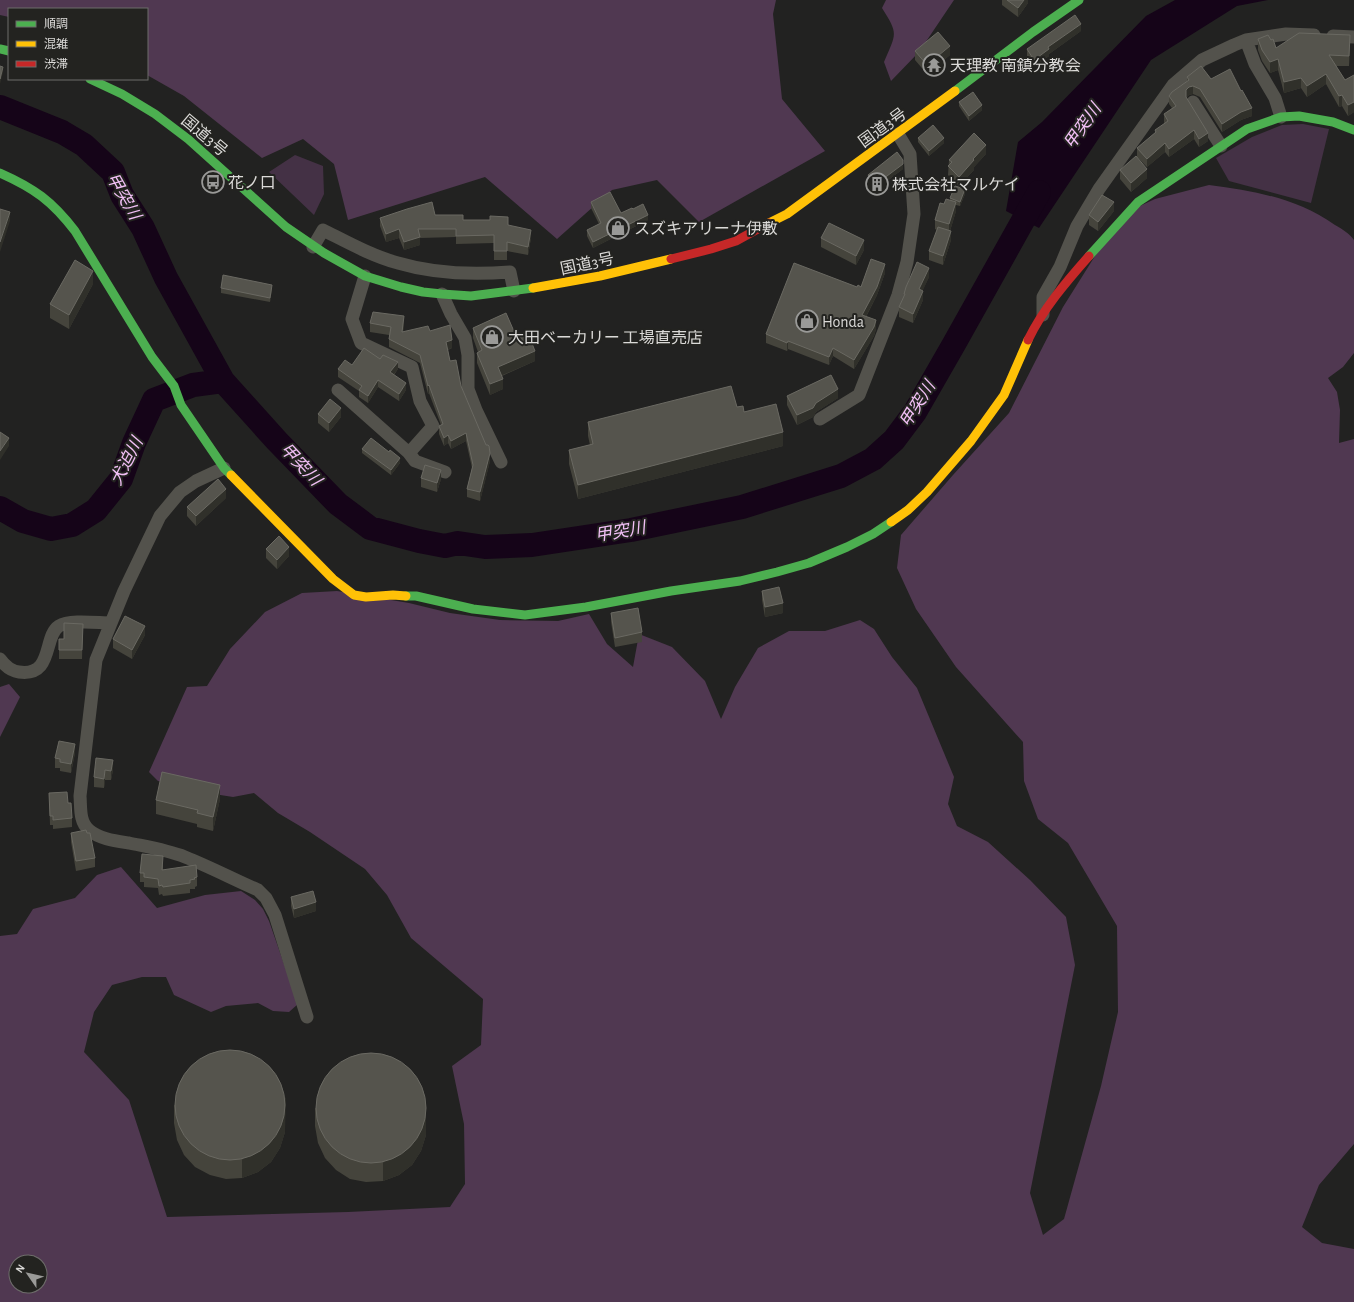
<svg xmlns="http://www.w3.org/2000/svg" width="1354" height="1302" font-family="'Alegreya Sans','Noto Sans JP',sans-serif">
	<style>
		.green { fill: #443145 }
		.forest { fill: #503851; fill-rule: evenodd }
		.water { fill: #150418 }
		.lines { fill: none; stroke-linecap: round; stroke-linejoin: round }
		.river { stroke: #150418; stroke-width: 24 }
		.street { stroke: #53524c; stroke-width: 13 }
		.fast { stroke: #4caf50; stroke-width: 9 }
		.slow { stroke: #ffc107; stroke-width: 9 }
		.jam { stroke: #c62828; stroke-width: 9 }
		.wall { fill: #45443c }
		.shaded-wall { fill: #30302a }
		.building { fill: #55544d; stroke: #6a6962 }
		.labels { text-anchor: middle; stroke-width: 4; stroke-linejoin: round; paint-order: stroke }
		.poi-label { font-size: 16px; fill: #dbdad8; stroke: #232320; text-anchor: start }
		.street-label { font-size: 16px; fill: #dbdad8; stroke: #232320 }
		.water-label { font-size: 17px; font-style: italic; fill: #f2c0f6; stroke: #232320 }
	</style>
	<rect width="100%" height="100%" fill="#222221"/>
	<path class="green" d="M1303,124L1329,129L1311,203L1229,181L1216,158L1252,137L1282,125Z
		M295,155L323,166L324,194L314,215L269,172Z"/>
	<path class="forest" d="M0,0H776L773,14L782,99L825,151L699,222L657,180L612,190L557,239L485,177L348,220L334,164L303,139L262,158L184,96L147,75V9H9V17L0,15Z
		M886,0H954L919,52L891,81L884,62C896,33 899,35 882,8Z
		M1209,185C1255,191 1296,198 1335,225C1342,229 1349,233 1354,240V353L1343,367L1328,378L1337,392L1340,410L1339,443L1354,439V1144L1319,1185L1302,1227L1322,1243L1354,1249V1302H0V936L17,934L33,909L75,898L97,875L121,867L157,908L205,895L241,891L255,900L263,909L269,921L298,1004L289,1012L273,1011L258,1003L226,1006L211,1012L174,995L166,977H142L112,985L94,1012L84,1052L129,1100L167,1217L348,1212L450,1207L465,1184L464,1124L452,1066L481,1045L483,999L411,938L387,895L365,869L310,832L278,813L254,793L233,797L214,794L158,781L149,772L187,687L207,686L230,649L265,612L302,593L337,591L409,603L450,613L500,620L558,621L589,614L607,644L633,667L639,634L672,647L705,681L721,719L735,687L758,648L789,631H825L860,620L874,629L892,657L917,688L954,777L948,804L957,826L988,842L1030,880L1066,917L1075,965L1030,1193L1043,1235L1064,1219L1101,1086L1118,1012L1117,926L1068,843L1038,819L1024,781L1023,742L956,667L916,609L897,568L901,535L953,475L1009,413L1063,307L1095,256L1127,212L1155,199ZM16,1262H40V1286H16Z
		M9,684L20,697L0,737V687Z"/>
	<path class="water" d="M1175,0H1268L1237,6L1151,60L1039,228L1006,211L1018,142L1042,122L1146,16Z"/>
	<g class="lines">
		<path class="river" d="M0,107L62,132L84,145L113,172L122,195L143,228L166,278L223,381L277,441L338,504L370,528L419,541L445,546L458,543L485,547L532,545L631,530L742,507L841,476L873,459L894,440L915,412L954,344L1039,192
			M0,508L23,521L51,529L72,525L96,510L121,479L134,443L154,400L193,385L223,381"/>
		<path class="street" d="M1333,36L1354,37
			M1246,40L1255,64L1275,98L1281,117
			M1193,102L1221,146
			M313,247L323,230C347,242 372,256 398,263C435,274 472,275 510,272L514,291
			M442,294L451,314L465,338L468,355V389L476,410L501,462
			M1043,315V297L1060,267L1077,226L1099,189L1173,85L1202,60L1234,45L1246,40L1286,34L1314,35
			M338,390L409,453L433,426L420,401L412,367L361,343L352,319L365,276
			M820,419L859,395L898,295L907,262L914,214L910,154L898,134
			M409,453L415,461L445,472
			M224,468L196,481L180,492L160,516L124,591L96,660L80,796C81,807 79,822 89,830C99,839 116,841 129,843C148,847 167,850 185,857C210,867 233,879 258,890L266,898L275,915L307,1017
			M0,659C5,666 11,671 19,672C54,677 43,636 59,626C70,619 98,623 111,623"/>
		<path class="fast" d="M0,49L9,51
			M90,79L122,94L155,114L188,139L286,227L324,253L365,276L401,287L423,292L442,294L471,296L533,288
			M955,91L1033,32L1079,0
			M0,173C34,188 52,201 75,231L152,357L174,386L181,405L224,468L231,475
			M1089,256L1138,202L1247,129L1281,117L1299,116L1333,122L1354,130
			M406,596H416L473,609L525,615L586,607L671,591L740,581L777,572L809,563L847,547L873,534L891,522"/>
		<path class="slow" d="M769,223L787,214L955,91
			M533,288L600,276L671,259
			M231,475L333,579L354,595L366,597L393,595L406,596
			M891,522L908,510L927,492L971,441L1004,395L1028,340"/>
		<path class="jam" d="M671,259L711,249L736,241L769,223
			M1028,340C1043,309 1066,282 1089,256"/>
	</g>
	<path class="wall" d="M1002,0H1028V3L1018,17L1002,5Z
		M1081,31L1049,54V56L1034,67L1027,57V49Z
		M1258,39L1271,40L1276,48L1350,45L1349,66H1336L1345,80L1354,75V112L1348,116L1342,106L1339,107L1326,84L1307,97L1301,88L1284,93L1278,70L1270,73L1262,61L1258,50Z
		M915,51L950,55L927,74L915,60Z
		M1187,77L1211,79L1252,116L1241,120L1222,132L1200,97L1193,94L1189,95L1186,98L1208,141L1199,147L1194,139L1169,157L1165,152L1147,167L1137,157V148L1155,133V130L1164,124V114L1172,108L1169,104V96L1187,82Z
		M959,102L982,110L969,121L959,106Z
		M918,138L944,143L929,156L918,142Z
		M986,154L974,167V170L959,186L948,175L949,160Z
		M903,169L875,190L868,179V175Z
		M1120,170L1147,178L1131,192L1120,179Z
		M965,194L960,206L956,205V211L950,231L951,240L943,265L929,260V251L937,230L935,229V220L944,204L950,200V198Z
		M591,202L621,213L633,209L648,220L593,248L587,236V230L599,224L591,208Z
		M1114,211L1098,231L1089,225V215Z
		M435,215L463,220L508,225L531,238L528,255L507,251V260H494V243L456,244V237L420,238V245L404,250L399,238L386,242L380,226V218Z
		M821,238L864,250L856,265L821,247Z
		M885,273L877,295L866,317L876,329L874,336L854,369L833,356L829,365L788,349L787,351L766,343V334L861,287Z
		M929,277L922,291L923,300L913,323L899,317V307L904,297V294Z
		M93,284L69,329L50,318V304Z
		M221,288L272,289L270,302L221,293Z
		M370,323L404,324L403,332L430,331L452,348L448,350L450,361L461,386L490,461L480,501L467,497V489L472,468L466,441L451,449L448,443L444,446L439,434V426L441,425L429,393L428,394L420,363L389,347V335L370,332Z
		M473,328L516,336L535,361L502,376L503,389L490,395L477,363V353L478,352L473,338Z
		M380,359L398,369L394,375L406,390L399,401L378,387L368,403L359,397V391L338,377V369L352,365Z
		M787,396L838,398L816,412L813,417L797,425L787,405Z
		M737,407L744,412L783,446L578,499L569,464V450L590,445L588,436V422Z
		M318,414L341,417L329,432L318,423Z
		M362,449L400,463L391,475L362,453Z
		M421,478L441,479L437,492L421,487Z
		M226,498L196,526L187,516V507Z
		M266,549L289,556L277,569L266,558Z
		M762,591L783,613L765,617L762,600Z
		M611,613L642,632V642L615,647L611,622Z
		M83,624L82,659H59V639H64Z
		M145,635L132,659L113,648V639Z
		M75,753L71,773L60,771V768H55V758Z
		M113,760V770L111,780H105L104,788L94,787V777Z
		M49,793L68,803L72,818V827L53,829V825H50Z
		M220,799L213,831L197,827V824L156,814V800Z
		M71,833L95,858V867L76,871L71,842Z
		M163,865V870L197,877V886L195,887V889H190V893L163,896L162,894L159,895L158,888L144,887V882H140V873Z
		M291,897L316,911L294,918L291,906Z
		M174,1105L285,1132L280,1148L271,1162L258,1172L242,1178L226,1179L210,1175L195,1167L184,1155L177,1140L174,1123Z
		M315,1108L426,1135L421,1151L412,1165L399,1175L383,1181L366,1182L350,1179L336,1170L325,1158L318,1143L315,1126Z"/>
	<path class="shaded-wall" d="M1024,0H1028V3L1018,17V8Z
		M1081,24V31L1049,54V56L1034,67V60L1048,47Z
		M1350,35V45L1349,66V56Z
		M950,46V55L927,74V65Z
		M1278,59V70L1270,73V62Z
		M3,67V72L0,84V79Z
		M1326,74V84L1307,97V86Z
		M1301,78V88L1284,93V82Z
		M1193,86V94L1189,95L1186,99V90L1189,87Z
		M1342,95V106L1339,107V96Z
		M1354,102V112L1348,116V105Z
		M982,105V110L969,121V116Z
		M1252,108V116L1241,120L1222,132V124L1241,112Z
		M1194,130V139L1169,157V149Z
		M1208,133V141L1199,147V139Z
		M944,138V143L929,156V151Z
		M1165,143V152L1147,167V159Z
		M986,145V154L974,167V170L959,186V177L973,159Z
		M903,164V169L875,190V185Z
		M1147,169V178L1131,192V183Z
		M965,189V194L960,206V202Z
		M956,202V211L949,234V224Z
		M1114,202V211L1098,231V222Z
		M10,212V221L0,252V242Z
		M648,215V220L593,248V242Z
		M399,229V238L386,242V234Z
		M531,230V238L528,255V247Z
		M951,231V240L943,265V256Z
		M420,237V245L404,250V242Z
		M864,240V250L856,265V256Z
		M885,264V273L877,295L862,324V315Z
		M929,268V277L919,299V289Z
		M93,271V284L69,329V315Z
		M272,285V289L270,302V298Z
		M923,291V300L913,323V314Z
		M404,316V324L402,340V332Z
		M876,320V329L874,336L854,369V360Z
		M452,340V348L446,350V342Z
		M788,341V349L787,351V343Z
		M833,348V356L829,365V357Z
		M535,351V361L498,377V367Z
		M398,362V369L390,379V372Z
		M503,379V389L490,395V384Z
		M378,380V387L368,403V396Z
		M406,383V390L399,401V394Z
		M429,385V393L428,394V386Z
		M838,389V398L816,412L813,417L797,425V415Z
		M341,408V417L329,432V423Z
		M783,432V446L578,499V485Z
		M466,433V441L451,449V441Z
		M448,435V443L444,446V438Z
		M9,438V446L0,460V451Z
		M490,453V461L480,501V492Z
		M400,458V463L391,475V470Z
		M441,470V479L437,492V483Z
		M226,489V498L196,526V516Z
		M289,547V556L277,569V560Z
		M783,603V613L765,617V607Z
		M145,626V635L132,659V650Z
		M75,744V753L71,773V764Z
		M113,760V770L111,780V771Z
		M105,770V780L104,788V779Z
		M220,785V799L213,831V817Z
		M316,902V911L294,918V909Z
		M286,1097L285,1132L280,1148L271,1162L258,1172L242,1178V1160Z
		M426,1100V1135L421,1151L412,1165L399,1175L383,1181V1163Z"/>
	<path class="building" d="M1007,0H1024L1018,8Z
		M1075,15L1081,24L1048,47L1049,49L1034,60L1027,49Z
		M938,32L950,46L927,65L915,51Z
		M1299,33L1350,35L1349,56L1329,55L1345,80L1354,75V102L1348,105L1342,95L1339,96L1326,74L1307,86L1301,78L1284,82L1278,59L1270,62L1262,50L1258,39L1268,35L1271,40L1273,39L1276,48Z
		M0,66L3,67L0,79Z
		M1201,66L1211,79L1230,69L1241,91L1242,90L1252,108L1241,112L1222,124L1200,89L1193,86L1189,87L1186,90V97L1208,133L1199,139L1194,130L1169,149L1165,143L1147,159L1137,148L1156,132L1155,130L1168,121L1164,114L1176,106L1169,96L1172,92L1189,80L1187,77Z
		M973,92L982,105L969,116L959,102Z
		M933,125L944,138L929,151L918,138Z
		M974,133L986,145L973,159L974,160L959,177L948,166L952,162L949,160Z
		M897,152L903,160V164L875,185L868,175Z
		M1136,156L1147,169L1131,183L1120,170Z
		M955,186L965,189L960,202L950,198Z
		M610,192L621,213L632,208L633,209L643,204L648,215L593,242L587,230L601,223L591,202Z
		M1102,195L1114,202L1098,222L1089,215Z
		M946,199L956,202L949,224L935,220L940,203L944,204Z
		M432,202L435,215H463V220H490V216L508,217V225L531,230L528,247L507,242V251H494V235L456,236V229H418L420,237L404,242L399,229L386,234L380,218L407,209Z
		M0,209L10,212L0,242Z
		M829,223L864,240L856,256L821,238Z
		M938,227L951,231L943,256L929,251Z
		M871,259L885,264L877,287L862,315L876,320L874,327L854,360L833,348L829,357L788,341L787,343L766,334L794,263L857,287L858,285L861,287Z
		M75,260L93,271L69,315L50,304Z
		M917,262L929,268L919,289L923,291L913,314L899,307L905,294H904L906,287Z
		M223,275L272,285L270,298L221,288Z
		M373,312L404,316L402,332L428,326L430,331L450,325L452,340L446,342L450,361L456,360L461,386L486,445H488L489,446L490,453L480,492L467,489L473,465L466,433L451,441L448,435L444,438L439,426L443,424L429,385L428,386L420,355L389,339L391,327L370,323Z
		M506,313L516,336L527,331L535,351L498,367L503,379L490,384L477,353L482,350L473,328Z
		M364,348L380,359L383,355L398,362L390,372L406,383L399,394L378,380L368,396L359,390L362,386L338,369L345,360L352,365Z
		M831,375L838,389L816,403L813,408L797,415L787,396Z
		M731,386L737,407L743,406L744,412L776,404L783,432L578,485L569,450L593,444L588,422Z
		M330,399L341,408L329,423L318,414Z
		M0,432L9,438L0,451Z
		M371,438L389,452L390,450L400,458L391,470L362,449Z
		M425,465L441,470L437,483L421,478Z
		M218,479L226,489L196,516L187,507Z
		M279,536L289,547L277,560L266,549Z
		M779,587L783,603L765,607L762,591Z
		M638,608L642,632L615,638L611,613Z
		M125,616L145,626L132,650L113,639Z
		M64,623L83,624L82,650H59V639H64Z
		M59,741L75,744L71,764L60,762V759L55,758Z
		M96,758L113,760L111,771L105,770L104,779L94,777Z
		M162,772L220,785L213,817L197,813L198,810L156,800Z
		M67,792L68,803H71L72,818L53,820V816H50L49,793Z
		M86,830L87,833H90L95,858L76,861L71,833Z
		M142,854L163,856L162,870L196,865L197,877L194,878L195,879L190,880V883L163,887L162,885L159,886L158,879L144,877V873H140Z
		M313,891L316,902L294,909L291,897Z
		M175 1105a55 55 0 1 1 110 0a55 55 0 1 1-110 0Z
		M316 1108a55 55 0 1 1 110 0a55 55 0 1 1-110 0Z"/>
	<defs>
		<g id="temple-ring" transform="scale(1.15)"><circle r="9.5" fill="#232320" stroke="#9a9a98" stroke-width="1.5"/><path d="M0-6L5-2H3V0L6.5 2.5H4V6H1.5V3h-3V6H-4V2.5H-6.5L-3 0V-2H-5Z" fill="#9a9a98"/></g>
		<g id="bus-ring" transform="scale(1.15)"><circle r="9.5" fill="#232320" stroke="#9a9a98" stroke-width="1.5"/><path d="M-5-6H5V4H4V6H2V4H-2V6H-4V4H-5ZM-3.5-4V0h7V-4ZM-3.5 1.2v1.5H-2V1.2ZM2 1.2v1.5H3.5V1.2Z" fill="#9a9a98"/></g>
		<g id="building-ring" transform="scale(1.15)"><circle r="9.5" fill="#232320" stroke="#9a9a98" stroke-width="1.5"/><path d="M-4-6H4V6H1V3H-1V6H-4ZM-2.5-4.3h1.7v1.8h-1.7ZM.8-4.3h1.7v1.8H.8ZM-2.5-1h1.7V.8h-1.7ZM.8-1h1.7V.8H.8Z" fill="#9a9a98"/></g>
		<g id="shop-ring" transform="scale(1.15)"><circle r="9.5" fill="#232320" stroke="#9a9a98" stroke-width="1.5"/><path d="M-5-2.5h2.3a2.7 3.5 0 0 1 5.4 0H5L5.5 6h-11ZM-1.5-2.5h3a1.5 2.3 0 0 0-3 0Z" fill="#9a9a98"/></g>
	</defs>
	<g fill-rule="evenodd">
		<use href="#temple-ring" x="934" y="65"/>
		<use href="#bus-ring" x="213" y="182"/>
		<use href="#building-ring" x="877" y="184"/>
		<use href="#shop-ring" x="618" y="228"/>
		<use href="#shop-ring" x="807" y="321"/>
		<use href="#shop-ring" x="492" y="337"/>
	</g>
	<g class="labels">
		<g class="poi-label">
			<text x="950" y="71">天理教 南鎮分教会</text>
			<text x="228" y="188">花ノ口</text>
			<text x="892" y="190">株式会社マルケイ</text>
			<text x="634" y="234">スズキアリーナ伊敷</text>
			<text x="822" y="327">Honda</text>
			<text x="508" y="343">大田ベーカリー 工場直売店</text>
		</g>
		<g class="street-label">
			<text transform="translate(882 127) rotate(-36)" y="6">国道3号</text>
			<text transform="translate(205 135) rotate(40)" y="6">国道3号</text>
			<text transform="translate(587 263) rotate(-12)" y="6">国道3号</text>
		</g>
		<g class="water-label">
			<text transform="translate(1082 126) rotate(-55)" y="6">甲突川</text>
			<text transform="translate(124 196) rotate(60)" y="6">甲突川</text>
			<text transform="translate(917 404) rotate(-58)" y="6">甲突川</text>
			<text transform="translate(126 461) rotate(-63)" y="6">犬迫川</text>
			<text transform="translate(301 464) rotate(47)" y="6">甲突川</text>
			<text transform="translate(620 531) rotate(-10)" y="6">甲突川</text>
		</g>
	</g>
	<rect x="8" y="8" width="140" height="72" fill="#232320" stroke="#6d6c6a"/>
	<rect x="16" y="21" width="20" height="6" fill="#4caf50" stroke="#6d6c6a"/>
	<text x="44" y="28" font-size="12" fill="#dbdad8">順調</text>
	<rect x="16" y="41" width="20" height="6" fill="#ffc107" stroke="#6d6c6a"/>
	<text x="44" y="48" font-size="12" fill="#dbdad8">混雑</text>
	<rect x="16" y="61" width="20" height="6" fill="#c62828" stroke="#6d6c6a"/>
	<text x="44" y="68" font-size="12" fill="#dbdad8">渋滞</text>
	<g transform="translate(28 1274) rotate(304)"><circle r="19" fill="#232320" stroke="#6d6c6a"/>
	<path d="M0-3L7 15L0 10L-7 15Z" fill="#9a9a98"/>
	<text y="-6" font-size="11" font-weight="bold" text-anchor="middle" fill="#dbdad8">N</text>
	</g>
</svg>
